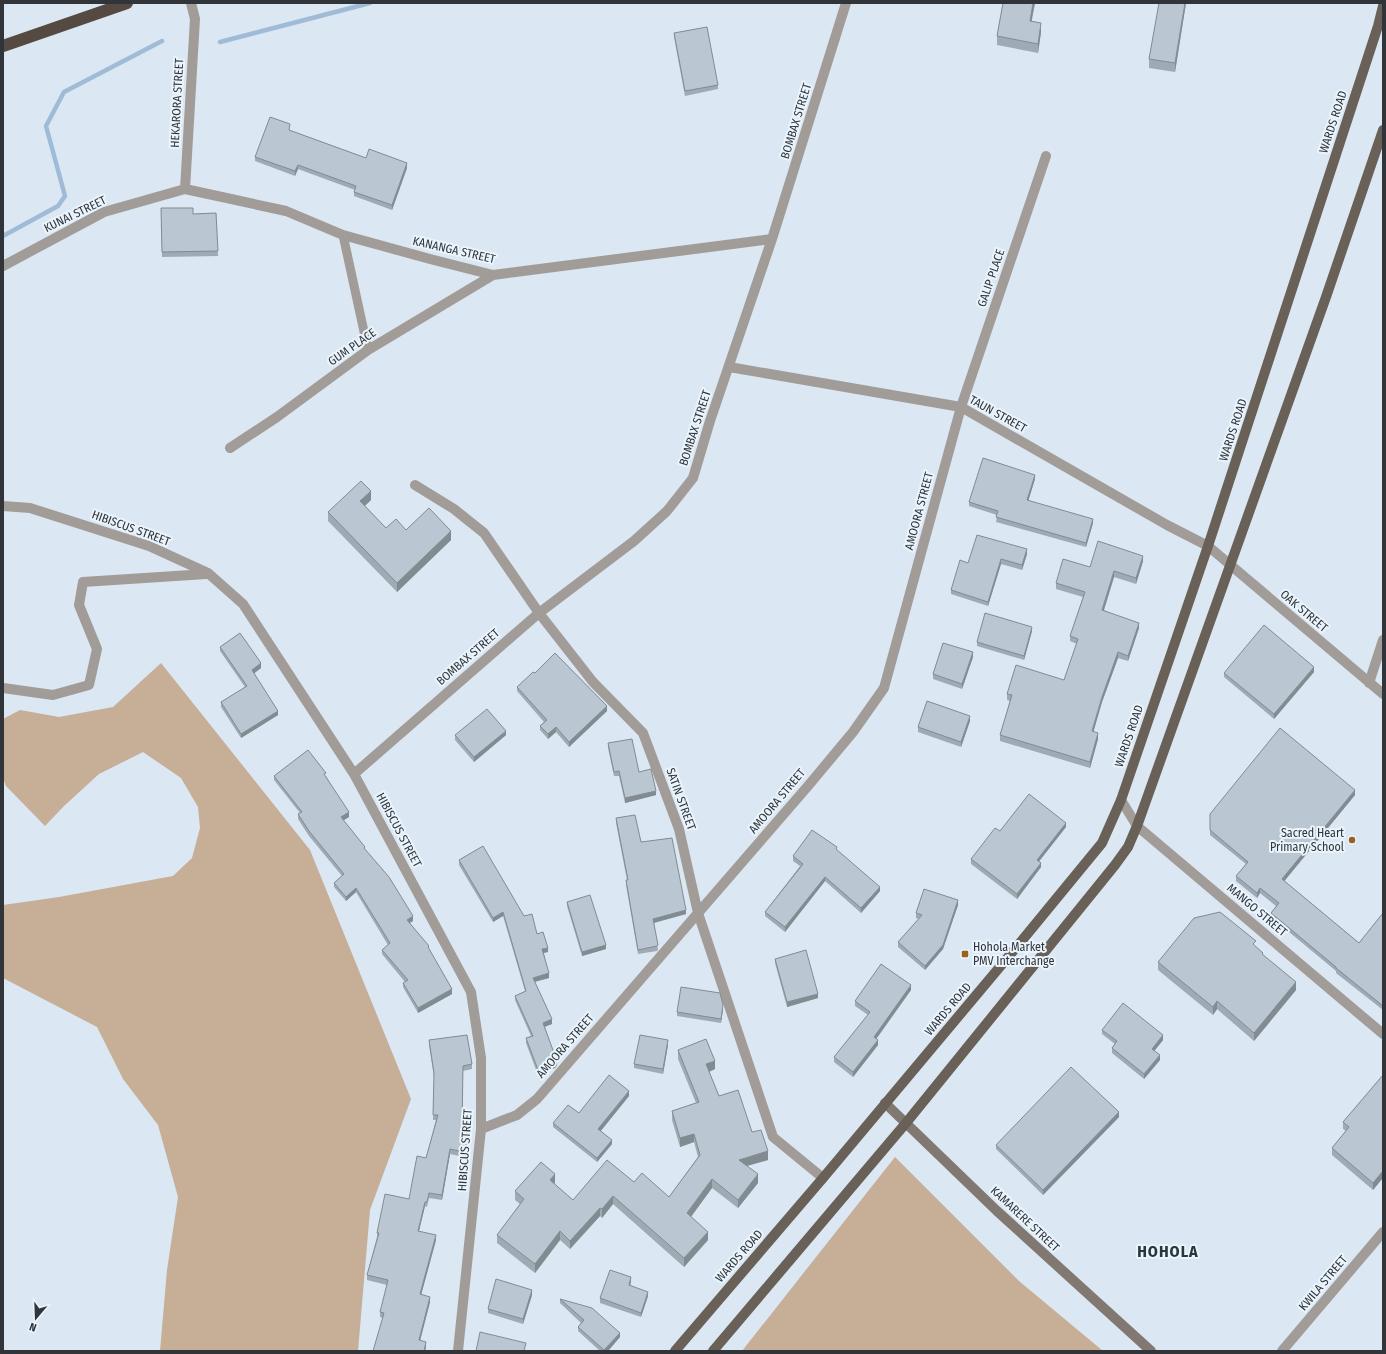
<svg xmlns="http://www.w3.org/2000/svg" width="1386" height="1354" font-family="'Fira Sans Condensed',sans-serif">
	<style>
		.green { fill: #c6ae97 }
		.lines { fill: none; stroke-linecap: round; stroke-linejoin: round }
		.stream { stroke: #9fbbd6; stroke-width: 4.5 }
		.lane { stroke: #a19c97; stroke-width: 9 }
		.street { stroke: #a19c97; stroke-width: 10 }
		.secondary { stroke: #807871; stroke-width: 10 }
		.primary { stroke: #696057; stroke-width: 10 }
		.highway { stroke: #554a41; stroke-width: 12 }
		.wall { fill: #a0aab4 }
		.shaded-wall { fill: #828b92 }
		.building { fill: #bac6d1; stroke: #828b92 }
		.poi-dot { fill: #9a611e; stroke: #eaf4fd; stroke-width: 1.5 }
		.labels { text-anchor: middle; stroke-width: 4; stroke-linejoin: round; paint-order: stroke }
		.street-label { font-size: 12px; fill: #31353a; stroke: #eaf4fd }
		.poi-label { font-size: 12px; fill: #31353a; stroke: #eaf4fd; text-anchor: end }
		.district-label { font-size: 16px; font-weight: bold; letter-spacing: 1px; fill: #2b353e; stroke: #eaf4fd }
	</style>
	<rect width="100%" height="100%" fill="#dbe7f2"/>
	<path class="green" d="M161,663L310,850L411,1099L370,1210L358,1351H160L167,1270L178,1197L158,1125L123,1079L97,1027L3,978V905L59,897L173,876L192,858L200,828L198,807L181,778L143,752L99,774L64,806L45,826L6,786L3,778V719L20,710L59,717L113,707Z
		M895,1157L1019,1281L1103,1351H742Z"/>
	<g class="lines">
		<path class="stream" d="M220,42L370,3
			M3,236L58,206L65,196L46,126L64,92L162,41"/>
		<path class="lane" d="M343,235L368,350"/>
		<path class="street" d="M185,189L195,19L191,3
			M3,266L104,212L185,189L286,211L343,235L430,259L493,275L772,239
			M729,367L961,407L1167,525L1208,546L1383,694
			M230,448L277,417L368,350L493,275
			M415,485L454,509L484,533L539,613L593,682L643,733L679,829L698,913L773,1137L823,1178
			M3,506L30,508L149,546L208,573L243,604L354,774L471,992L481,1058V1129L458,1351
			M1369,683L1383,640
			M3,688L53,695L89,685L97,649L79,605L83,582L206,574
			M354,774L539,613L634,541L667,511L693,478L710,421L772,239L846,3
			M1121,800L1137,826L1383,1034
			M481,1129L517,1115L537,1099L808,786L853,732L884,688L961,407L1046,156
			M1282,1351L1383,1232"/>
		<path class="secondary" d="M885,1103L997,1211L1151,1351"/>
		<path class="primary" d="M675,1351L823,1178L1024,938L1102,843L1121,800L1208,546L1378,26L1383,6
			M713,1351L906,1123L1115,865L1128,847L1137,826L1326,297L1383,130"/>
		<path class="highway" d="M3,46L127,3"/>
	</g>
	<path class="wall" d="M1003,3H1035L1031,21L1041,32L1038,53L997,45V36Z
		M1155,3H1186L1175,72L1149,68V59L1159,4Z
		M674,33L718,85V89L685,96L674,37Z
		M289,130L366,158L407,168L392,210L354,196V192L355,190L298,169L295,176L255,161V157Z
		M161,208L193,214L216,213L218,256L162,257Z
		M1035,479L1028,501L1093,523L1086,547L996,522L997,515L969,506V502Z
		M371,500L365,506L386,528L406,530L451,540L397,592L328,521V512Z
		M1027,554L1022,570L1001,564L988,606L951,594V590L968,563Z
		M1143,561L1136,584L1114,577L1104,610L1139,628L1128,661L1118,658L1102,702L1093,731L1098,739L1090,768L1000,741V735L1010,701L1007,700V694L1064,680L1077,644L1070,641V636L1083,597L1056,589V583L1090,567Z
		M1032,631L1024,660L977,646V642Z
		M220,647L261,668L254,673L278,715L241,738L221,707V702L245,687L220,651Z
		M973,657L962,689L933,679V674Z
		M1314,672L1274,719L1224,677V673Z
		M535,673L607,711L569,747L556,732L548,739L540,730V726L544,722L517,691V687Z
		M970,721L961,747L918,732V727Z
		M455,735H506L474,762L455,740Z
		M608,743L639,772L656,795L625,803L619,776H614L608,748Z
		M274,776H326L349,817L343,820L365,850L413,921L410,923L429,949L452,994L418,1013L403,987V983L405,982L382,954V950L388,945L356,892L346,901L334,887V883L342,876L309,836L298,819V814L300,813L274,780Z
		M1355,795L1284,881L1359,943L1383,913V1010L1336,973V971L1271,917V913L1276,906L1260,893L1257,898L1236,881V876L1246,864L1210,835V814Z
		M616,818L641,842L686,914L654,923L658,950L657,951L638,954L626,885V880H627L616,823Z
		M1066,827L1039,861L1041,867L1017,899L971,864V859L1000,831Z
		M837,850L880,891L861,913L825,881L785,932L765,916V912L800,866L793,861V856Z
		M459,860L524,916L537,934L548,952L544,953L549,978L535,982L552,1024L545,1027L557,1065L555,1068L538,1075L526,1043V1038L531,1036L515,1000V996L525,991L503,916L493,922L459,865Z
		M567,902L606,949L582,956L567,906Z
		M958,905L943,949L925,970L898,947V942L919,919L916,918V913Z
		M1256,947L1263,955L1296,990L1254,1041L1217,1009L1213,1015L1158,970V962Z
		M775,959L818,998L787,1007L775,963Z
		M911,990L876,1039L878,1045L853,1077L834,1062V1057L868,1015L855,1006V1001Z
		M723,1009L721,1023L677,1016V1012Z
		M1102,1030L1163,1040L1154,1051L1160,1060L1144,1079L1112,1053V1048L1115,1044L1102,1034Z
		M429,1040L472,1064V1069L463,1071L462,1128L470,1135L464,1157L450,1154L442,1200L429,1198L427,1207L425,1206L419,1231L436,1240L421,1295L430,1302L420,1340L426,1347L425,1351H373L383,1318L380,1317V1312L387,1285L367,1280V1275L377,1237V1233L409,1199L426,1158L436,1120H433L434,1077L429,1045Z
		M668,1045L663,1074L634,1068V1064Z
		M678,1050L715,1069L709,1072L719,1096L752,1132L768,1160L747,1166L758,1183L738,1208L712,1188L691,1217L708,1240L684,1267L613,1204L602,1218L600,1216L570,1249L560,1240L535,1273L497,1243V1235L520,1204L515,1200V1191L555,1183L554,1184L573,1200L634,1182L669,1197L698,1157L694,1142L680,1147L672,1120V1111L696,1103L678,1059Z
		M1383,1075V1180L1382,1179L1373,1190L1332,1155V1148L1346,1131L1343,1129V1122Z
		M629,1096L601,1131L612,1144L597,1162L553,1127V1123Z
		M1119,1117L1043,1195L996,1149V1145Z
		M631,1282L630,1285L648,1296L641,1317L600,1303V1298Z
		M532,1295L523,1324L488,1313V1309Z
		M560,1299L620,1337L608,1351H600L578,1331V1327L581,1323L560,1303Z"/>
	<path class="shaded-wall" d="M1033,3H1035L1030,30V21Z
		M1185,3H1186L1175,72V63Z
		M1041,23V32L1038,53V44Z
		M407,163V168L392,210V205Z
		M298,165V169L295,176V171Z
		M1035,475V479L1027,505V500Z
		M371,491V500L360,510V501Z
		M1093,519V523L1086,547V543Z
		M451,531V540L397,592V583Z
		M1027,549V554L1022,570V565Z
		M1143,556V561L1136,584V578Z
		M1001,559V564L988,606V602Z
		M1114,571V577L1102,616V610Z
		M1139,623V628L1128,661V656Z
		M1032,627V631L1024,660V656Z
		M973,652V657L962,689V684Z
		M1118,652V658L1102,702L1092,737V731L1102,697Z
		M261,663V668L252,675V670Z
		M1314,667V672L1274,719V714Z
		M607,706V711L569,747V742Z
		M278,711V715L241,738V734Z
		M970,716V721L961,747V742Z
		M556,727V732L548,739V734Z
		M506,731V735L474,762V757Z
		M1098,733V739L1090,768V762Z
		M1355,790V795L1282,884V879Z
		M656,791V795L625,803V798Z
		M349,812V817L341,822V817Z
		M1066,823V827L1037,864V860Z
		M1041,863V867L1017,899V894Z
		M825,877V881L785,932V927Z
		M880,887V891L861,913V908Z
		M356,888V892L346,901V897Z
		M1260,888V893L1257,898V893Z
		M958,900V905L943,949L925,970V966Z
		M686,910V914L653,923V919Z
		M503,912V916L493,922V918Z
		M413,916V921L407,924V920Z
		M606,945V949L582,956V952Z
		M548,948V952L542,953V949Z
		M549,973V978L533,982V978Z
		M1296,982V990L1254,1041V1033Z
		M911,985V990L874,1042V1037Z
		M452,989V994L418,1013V1008Z
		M818,994V998L787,1007V1002Z
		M1217,1001V1009L1213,1015V1007Z
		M723,1005V1009L721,1023V1019Z
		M552,1019V1024L543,1027V1023Z
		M1163,1035V1040L1152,1054V1049Z
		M668,1040V1045L663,1074V1069Z
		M878,1040V1045L853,1077V1072Z
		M1160,1055V1060L1144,1079V1074Z
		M557,1061V1065L555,1068L538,1075V1070Z
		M715,1061V1069L706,1073V1064Z
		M629,1091V1096L598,1134V1129Z
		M1119,1112V1117L1043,1195V1190Z
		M470,1130V1135L464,1157V1152Z
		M694,1134V1142L680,1147V1138Z
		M612,1140V1144L597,1162V1158Z
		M450,1149V1154L442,1200V1195Z
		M768,1151V1160L739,1168V1160Z
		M1382,1172V1179L1373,1190V1183Z
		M555,1174V1183L550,1188V1180Z
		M758,1174V1183L738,1208V1200Z
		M712,1179V1188L687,1222V1213Z
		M613,1196V1204L602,1218V1209Z
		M425,1202V1206L418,1235V1231Z
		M600,1208V1216L570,1249V1241Z
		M560,1231V1240L535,1273V1264Z
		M708,1232V1240L684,1267V1258Z
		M436,1235V1240L420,1299V1294Z
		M631,1277V1282L629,1289V1285Z
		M532,1290V1295L523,1324V1319Z
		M648,1292V1296L641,1317V1313Z
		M430,1297V1302L419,1345V1340Z
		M620,1333V1337L608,1351H604V1350Z
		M426,1342V1347L425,1351H424Z"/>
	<path class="building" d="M1003,3H1033L1030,21L1041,23L1038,44L997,36Z
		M1159,3H1185L1175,63L1149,59Z
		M707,27L718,85L685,91L674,33Z
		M270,117L290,124L289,130L366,158L369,149L407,163L392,205L354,192L356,186L298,165L295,171L255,157Z
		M161,208H193V214L216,213L218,251L162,252Z
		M983,458L1035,475L1027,500L1093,519L1086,543L996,517L998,511L969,502Z
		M361,481L371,491L360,501L386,528L396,519L406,530L429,508L451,531L397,583L328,512Z
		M977,535L1027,549L1022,565L1001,559L988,602L951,590L960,560L968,563Z
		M1098,541L1143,556L1136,578L1114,571L1102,610L1139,623L1128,656L1118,652L1102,697L1092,731L1098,733L1090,762L1000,735L1012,695L1007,694L1016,665L1064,680L1078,639L1070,636L1085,592L1056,583L1063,559L1090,567Z
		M985,613L1032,627L1024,656L977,642Z
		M1264,625L1314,667L1274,714L1224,673Z
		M240,633L261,663L252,670L278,711L241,734L221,702L247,686L220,647Z
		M943,643L973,652L962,684L933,674Z
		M555,653L607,706L569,742L556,727L548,734L540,726L547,720L517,687L533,672L535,673Z
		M927,701L970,716L961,742L918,727Z
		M487,709L506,731L474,757L455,735Z
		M1280,728L1355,790L1282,879L1359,943L1383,913V1006L1336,968V967L1271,913L1279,903L1260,888L1257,893L1236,876L1248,862L1210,830V814Z
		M632,739L639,772L651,769L656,791L625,798L619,771L614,772L608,743Z
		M308,750L326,773L324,774L349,812L341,817L365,847L364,848L389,877L413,916L407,920L429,946L428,947L452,989L418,1008L403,983L408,980L382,950L390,943L356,888L346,897L334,883L344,874L309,831L298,814L302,812L274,776Z
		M1029,794L1066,823L1037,860L1041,863L1017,894L971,859L995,828L1000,831Z
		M635,815L641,842L672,838L686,910L653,919L658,945L657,946L638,950L626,880H628L616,818Z
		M812,830L837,847L836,849L880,887L861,908L825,877L785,927L765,912L803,864L793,856Z
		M483,846L524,916L532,914L537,934L543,932L548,948L542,949L549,973L533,978L552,1019L543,1023L557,1061L555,1064L538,1070L526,1038L533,1036L515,996L526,991L503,912L493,918L459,860Z
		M924,889L958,900L943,945L925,966L898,942L922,915L916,913Z
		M590,895L606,945L582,952L567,902Z
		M1220,912L1256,941L1253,944L1263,953L1262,954L1296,982L1254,1033L1217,1001L1213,1007L1158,962L1194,918Z
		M806,950L818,994L787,1002L775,959Z
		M881,964L911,985L874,1037L878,1040L853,1072L834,1057L870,1012L855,1001Z
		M681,987L720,993L723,1005L721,1019L677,1012Z
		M1123,1003L1163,1035L1152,1049L1160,1055L1144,1074L1112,1048L1117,1041L1102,1030Z
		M467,1035L472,1064L463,1066L462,1128L470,1130L464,1152L450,1149L442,1195L429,1193L427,1202H425L418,1231L436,1235L420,1294L430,1297L419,1340L426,1342L424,1351H373L384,1313L380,1312L388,1280L367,1275L379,1233H377L385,1194L409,1199L417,1156L426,1158L438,1115H433L434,1073L429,1040Z
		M640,1035L668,1040L663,1069L634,1064Z
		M706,1039L715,1061L706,1064L719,1096L738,1090L752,1132L761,1130L768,1151L739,1160L758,1174L738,1200L712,1179L687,1213L708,1232L684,1258L613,1196L602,1209L600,1208L570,1241L560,1231L535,1264L497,1235L524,1199L515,1191L541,1162L555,1174L550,1180L573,1200L607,1160L634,1182L642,1173L669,1197L700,1155L694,1134L680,1138L672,1111L699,1102L678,1050Z
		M1071,1067L1119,1112L1043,1190L996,1145Z
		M609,1075L629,1091L598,1129L612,1140L597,1158L553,1123L568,1105L579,1113Z
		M1383,1075V1173L1382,1172L1373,1183L1332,1148L1349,1127L1343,1122Z
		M610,1270L631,1277L629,1285L648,1292L641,1313L600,1298Z
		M496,1279L532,1290L523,1319L488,1309Z
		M560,1299L592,1308L620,1333L604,1350L578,1327L584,1320Z
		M480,1332L526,1343L524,1351H476Z"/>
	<g class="poi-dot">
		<circle cx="1352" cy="840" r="4"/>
		<rect x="961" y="950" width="8" height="8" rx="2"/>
	</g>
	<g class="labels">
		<g class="street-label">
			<text transform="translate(177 103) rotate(-87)" y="4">HEKARORA STREET</text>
			<text transform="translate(796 121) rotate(-73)" y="4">BOMBAX STREET</text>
			<text transform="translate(1333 122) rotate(-72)" y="4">WARDS ROAD</text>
			<text transform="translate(75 214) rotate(-26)" y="4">KUNAI STREET</text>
			<text transform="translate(454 250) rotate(13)" y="4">KANANGA STREET</text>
			<text transform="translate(991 278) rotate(-71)" y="4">GALIP PLACE</text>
			<text transform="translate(352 347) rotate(-35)" y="4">GUM PLACE</text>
			<text transform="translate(998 414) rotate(29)" y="4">TAUN STREET</text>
			<text transform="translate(695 428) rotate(-72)" y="4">BOMBAX STREET</text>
			<text transform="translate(1233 430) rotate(-72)" y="4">WARDS ROAD</text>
			<text transform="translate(919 511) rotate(-75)" y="4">AMOORA STREET</text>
			<text transform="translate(131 528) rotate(20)" y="4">HIBISCUS STREET</text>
			<text transform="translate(1304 611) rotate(40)" y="4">OAK STREET</text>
			<text transform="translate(468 657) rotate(-41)" y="4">BOMBAX STREET</text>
			<text transform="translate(1129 736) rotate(-71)" y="4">WARDS ROAD</text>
			<text transform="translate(681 799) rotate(70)" y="4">SATIN STREET</text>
			<text transform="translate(777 801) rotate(-50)" y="4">AMOORA STREET</text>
			<text transform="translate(399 830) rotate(62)" y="4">HIBISCUS STREET</text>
			<text transform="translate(1257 910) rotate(40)" y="4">MANGO STREET</text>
			<text transform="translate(948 1009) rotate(-50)" y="4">WARDS ROAD</text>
			<text transform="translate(565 1046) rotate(-49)" y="4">AMOORA STREET</text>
			<text transform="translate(465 1150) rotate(-86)" y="4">HIBISCUS STREET</text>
			<text transform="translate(1025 1219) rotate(43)" y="4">KAMARERE STREET</text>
			<text transform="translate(739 1256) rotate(-49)" y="4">WARDS ROAD</text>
			<text transform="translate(1323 1283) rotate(-50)" y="4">KWILA STREET</text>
		</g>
		<g class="poi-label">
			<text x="1344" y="837">Sacred Heart<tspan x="1344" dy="14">Primary School</tspan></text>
			<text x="973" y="951" text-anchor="start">Hohola Market<tspan x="973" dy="14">PMV Interchange</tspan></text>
		</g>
		<g class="district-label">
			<text x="1168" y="1257">HOHOLA</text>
		</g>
	</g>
	<rect width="1386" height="1354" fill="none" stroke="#31353a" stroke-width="8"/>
	<g transform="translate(36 1318) rotate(199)" stroke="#eaf4fd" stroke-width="3" paint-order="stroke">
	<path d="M0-3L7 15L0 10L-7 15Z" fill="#31353a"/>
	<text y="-6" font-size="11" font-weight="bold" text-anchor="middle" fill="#31353a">N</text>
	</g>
</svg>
